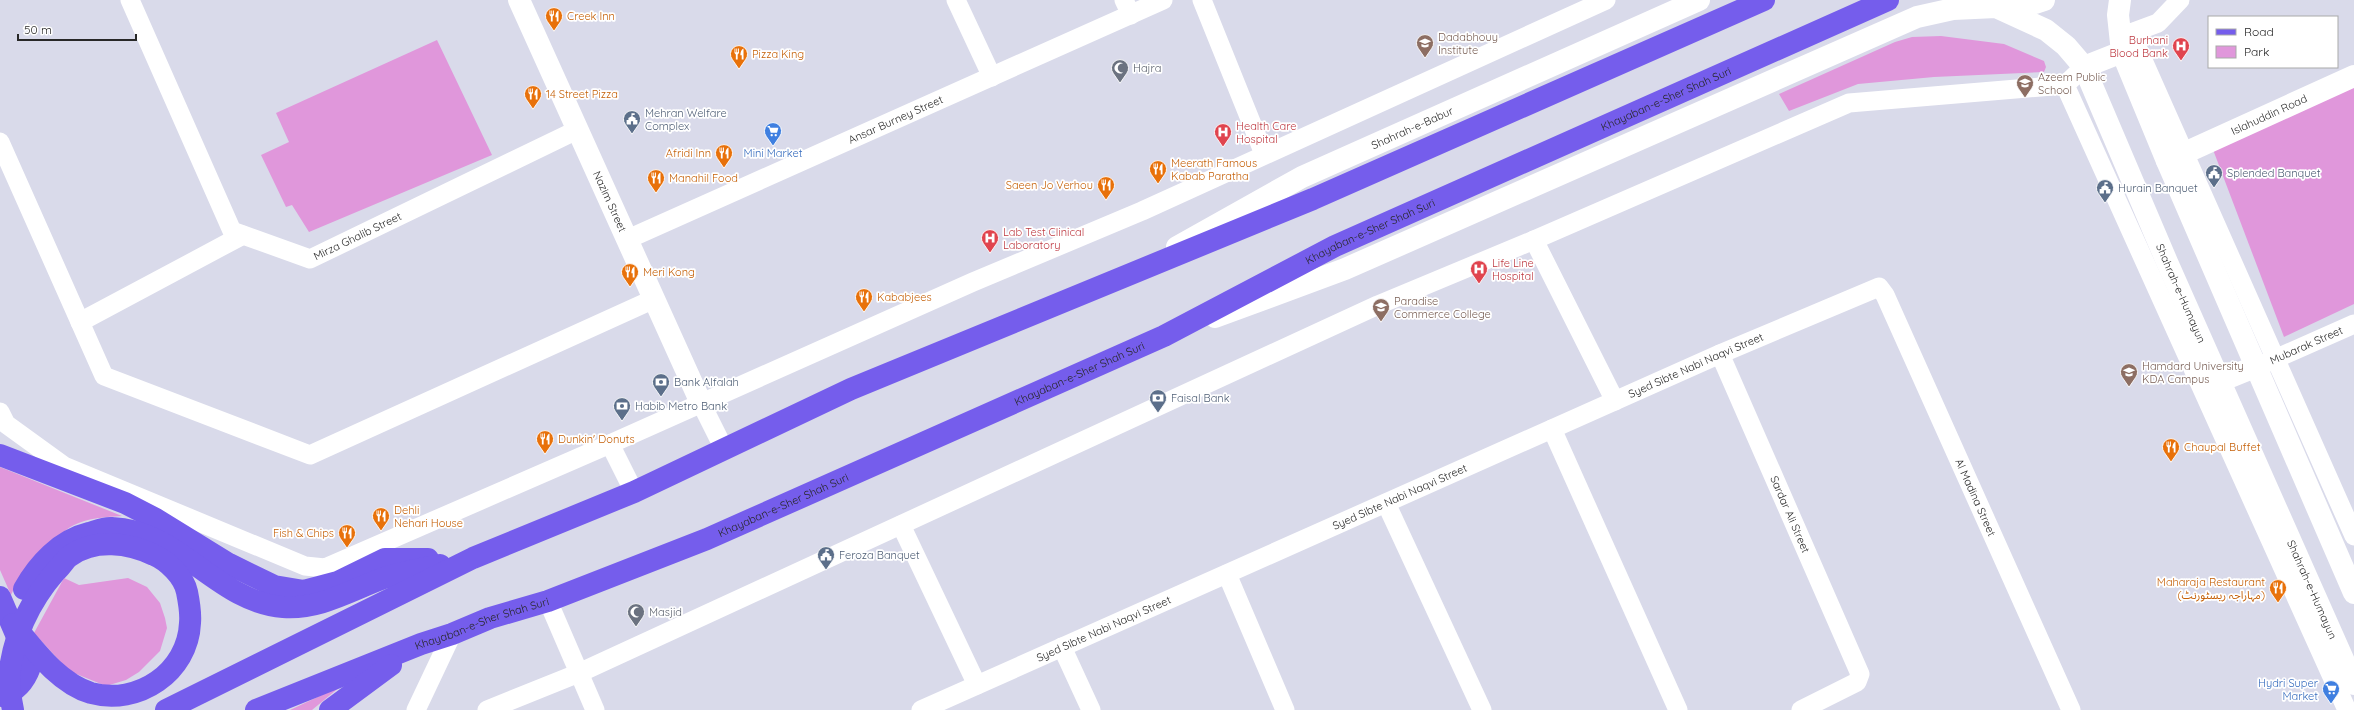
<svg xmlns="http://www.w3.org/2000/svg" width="2354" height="710" font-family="Quicksand,'Noto Sans Arabic',sans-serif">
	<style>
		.green { fill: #e097db }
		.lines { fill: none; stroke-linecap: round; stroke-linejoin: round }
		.minor { stroke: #fff; stroke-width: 19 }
		.tertiary { stroke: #fff; stroke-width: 22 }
		.secondary { stroke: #fff; stroke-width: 22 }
		.primary { stroke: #755dec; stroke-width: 22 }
		.labels { text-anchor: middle; stroke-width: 3.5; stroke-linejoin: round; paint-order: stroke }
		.food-label { font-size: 11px; fill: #c56008; stroke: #fff; text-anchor: start }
		.education-label { font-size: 11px; fill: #785e54; stroke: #fff; text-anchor: start }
		.health-label { font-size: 11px; fill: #be3a42; stroke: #fff; text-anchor: start }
		.worship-label { font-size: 11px; fill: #5b616d; stroke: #fff; text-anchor: start }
		.street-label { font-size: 11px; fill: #282828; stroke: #fff }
		.service-label { font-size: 11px; fill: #4e5e75; stroke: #fff; text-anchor: start }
		.shop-label { font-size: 11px; fill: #366cbe; stroke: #fff }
	</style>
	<rect width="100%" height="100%" fill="#d9daea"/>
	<path class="green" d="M1941,36L2004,44L2044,61L2046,67L2044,72L1934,77L1858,84L1789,111L1779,94L1895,42L1912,37Z
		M437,40L492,155L309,232L292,205L286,207L261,155L289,142L276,113Z
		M2354,84V304L2284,337L2212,147Z
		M0,467L122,516C106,517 88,518 74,525C53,536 21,574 11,595L0,570Z
		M64,578L79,585L128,578L147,587L160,603L165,618L167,628L160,651L139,672L126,680L106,686L69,671L34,633Z
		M341,686L312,710H290Z"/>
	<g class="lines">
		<g class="minor">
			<path id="s1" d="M130,0L232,231L310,259L577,130"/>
			<path d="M956,0L992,77"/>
			<path d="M1124,0L1131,15"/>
			<path d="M1202,0L1264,154"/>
			<path d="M2131,33L2354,536"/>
			<path d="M2121,39L2131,33L2158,23L2180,0"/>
			<path d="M2084,67L2065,85L2347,710"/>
			<path d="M0,142L104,376L310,455L654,299"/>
			<path id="s2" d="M628,239L1163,0"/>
			<path d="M1534,240L1615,401"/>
			<path d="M80,322L243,235"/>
			<path id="s3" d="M1720,354L1860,674L1857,682L1801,710"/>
			<path id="s4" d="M2266,363L2354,324"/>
			<path d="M701,403L724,449"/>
			<path d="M0,412L6,424L64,466L305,566L325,568L610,444L973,282L1142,211L1606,0"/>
			<path d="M1552,429L1678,710"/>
			<path d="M610,444L634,492"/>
			<path d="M1386,503L1482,710"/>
			<path d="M901,525L977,685"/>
			<path d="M1227,574L1285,710"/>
			<path d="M548,601L595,710"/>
			<path d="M1062,647L1091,710"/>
			<path d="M416,710L452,634"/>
			<path d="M487,710L579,673L1378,305L1534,240L1849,103L2065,85"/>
			<path id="s5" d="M921,710L1720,354L1879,287L1885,295L2071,710"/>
		</g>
		<g class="tertiary">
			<path id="s6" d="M519,0L701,403"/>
			<path id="s7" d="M2167,161L2354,76"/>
		</g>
		<g class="secondary">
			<path d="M2120,0L2118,15L2122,52L2167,161L2354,593"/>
			<path d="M1998,7L2035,3L2044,0"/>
			<path d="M2084,67L2122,52"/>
			<path id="s8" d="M1177,247L1302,177L1699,0"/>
			<path id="s9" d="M1215,317L1345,269L1917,17L1953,9L1996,7L2046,30L2066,46L2084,67L2167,262L2354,684"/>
			<path d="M2220,381L2257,366"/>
		</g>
		<g class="primary">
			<path d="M0,455L125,503L156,519L229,564L274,586L304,591L338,582L385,559H428"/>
			<path d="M24,589C38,564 60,540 89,533C96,531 105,527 112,528C179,530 217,602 283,607C319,610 351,590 384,578C402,572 422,569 440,565"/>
			<path d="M0,597L30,667C25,681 17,691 2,696"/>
			<path d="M13,624C34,649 58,683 91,693C138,706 188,672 190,623C191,613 189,602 187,592C184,577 168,561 154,555C129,543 95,538 70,556C65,559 61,567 56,571C29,602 13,636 9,677C9,687 11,700 13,710"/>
			<path d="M166,710L473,558L634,492L851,389L1313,199L1764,0"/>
			<path id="s10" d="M256,710L421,644L452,634L490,618L548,601L707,539L1164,336L1335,246L1888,0"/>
			<path d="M330,710L391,665"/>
		</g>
	</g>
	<defs>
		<g id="restaurant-pin" transform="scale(0.9)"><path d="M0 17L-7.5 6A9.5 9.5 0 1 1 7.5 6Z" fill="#e8710a" stroke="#fff"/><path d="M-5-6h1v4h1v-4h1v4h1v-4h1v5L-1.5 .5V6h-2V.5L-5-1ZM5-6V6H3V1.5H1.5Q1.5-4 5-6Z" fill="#fff"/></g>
		<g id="university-pin" transform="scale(0.9)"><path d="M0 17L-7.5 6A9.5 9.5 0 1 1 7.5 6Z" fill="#8d6e63" stroke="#fff"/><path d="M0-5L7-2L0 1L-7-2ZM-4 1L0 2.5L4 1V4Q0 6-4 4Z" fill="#fff"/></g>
		<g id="hospital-pin" transform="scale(0.9)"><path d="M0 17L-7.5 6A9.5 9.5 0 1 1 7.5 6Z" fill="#e0444e" stroke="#fff"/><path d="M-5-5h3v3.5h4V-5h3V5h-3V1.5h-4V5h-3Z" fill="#fff"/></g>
		<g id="mosque-pin" transform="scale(0.9)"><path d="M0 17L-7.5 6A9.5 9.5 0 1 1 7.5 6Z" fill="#6b7280" stroke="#fff"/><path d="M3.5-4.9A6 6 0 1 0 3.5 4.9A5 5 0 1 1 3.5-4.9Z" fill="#fff"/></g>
		<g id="school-pin" transform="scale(0.9)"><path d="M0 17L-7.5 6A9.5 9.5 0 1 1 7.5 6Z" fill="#8d6e63" stroke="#fff"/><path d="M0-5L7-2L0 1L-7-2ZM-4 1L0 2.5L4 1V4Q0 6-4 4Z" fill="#fff"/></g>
		<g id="civic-pin" transform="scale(0.9)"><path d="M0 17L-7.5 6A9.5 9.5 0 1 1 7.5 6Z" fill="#5c6f8a" stroke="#fff"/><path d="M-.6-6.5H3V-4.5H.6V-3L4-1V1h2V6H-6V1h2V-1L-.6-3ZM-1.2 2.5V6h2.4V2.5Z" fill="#fff"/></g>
		<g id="supermarket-pin" transform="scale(0.9)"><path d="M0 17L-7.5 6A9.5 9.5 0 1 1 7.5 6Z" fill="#3f7fe0" stroke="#fff"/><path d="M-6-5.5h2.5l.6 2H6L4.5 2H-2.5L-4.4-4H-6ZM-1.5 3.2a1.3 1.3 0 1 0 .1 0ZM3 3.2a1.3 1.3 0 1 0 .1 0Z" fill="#fff"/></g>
		<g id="bank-pin" transform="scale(0.9)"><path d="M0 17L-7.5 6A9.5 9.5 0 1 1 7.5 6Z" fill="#5c6f8a" stroke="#fff"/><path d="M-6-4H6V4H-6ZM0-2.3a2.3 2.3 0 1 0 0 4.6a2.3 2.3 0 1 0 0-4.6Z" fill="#fff"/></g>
	</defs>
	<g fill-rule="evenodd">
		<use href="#restaurant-pin" x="554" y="16"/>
		<use href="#university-pin" x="1425" y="43"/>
		<use href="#hospital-pin" x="2181" y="46"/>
		<use href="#restaurant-pin" x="739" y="54"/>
		<use href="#mosque-pin" x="1120" y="68"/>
		<use href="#school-pin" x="2025" y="83"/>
		<use href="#restaurant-pin" x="533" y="94"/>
		<use href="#civic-pin" x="632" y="119"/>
		<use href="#supermarket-pin" x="773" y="131"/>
		<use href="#hospital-pin" x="1223" y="132"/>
		<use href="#restaurant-pin" x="724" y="153"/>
		<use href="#restaurant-pin" x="1158" y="169"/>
		<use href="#civic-pin" x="2214" y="173"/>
		<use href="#restaurant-pin" x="656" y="178"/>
		<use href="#restaurant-pin" x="1106" y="185"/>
		<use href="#civic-pin" x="2105" y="188"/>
		<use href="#hospital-pin" x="990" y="238"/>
		<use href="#hospital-pin" x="1479" y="269"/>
		<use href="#restaurant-pin" x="630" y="272"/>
		<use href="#restaurant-pin" x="864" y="297"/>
		<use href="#university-pin" x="1381" y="307"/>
		<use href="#university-pin" x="2129" y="372"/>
		<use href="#bank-pin" x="661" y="382"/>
		<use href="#bank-pin" x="1158" y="398"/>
		<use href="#bank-pin" x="622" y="406"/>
		<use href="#restaurant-pin" x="545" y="439"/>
		<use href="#restaurant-pin" x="2171" y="447"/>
		<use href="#restaurant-pin" x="381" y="516"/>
		<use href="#restaurant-pin" x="347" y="533"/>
		<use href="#civic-pin" x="826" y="555"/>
		<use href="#restaurant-pin" x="2278" y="588"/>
		<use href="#mosque-pin" x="636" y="612"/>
		<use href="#supermarket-pin" x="2331" y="689"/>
	</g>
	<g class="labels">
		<g class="food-label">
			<text x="567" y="20">Creek Inn</text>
			<text x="752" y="58">Pizza King</text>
			<text x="546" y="98">14 Street Pizza</text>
			<text x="711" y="157" text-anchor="end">Afridi Inn</text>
			<text x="1171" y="167">Meerath Famous<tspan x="1171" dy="13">Kabab Paratha</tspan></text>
			<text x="669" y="182">Manahil Food</text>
			<text x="1093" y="189" text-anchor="end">Saeen Jo Verhou</text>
			<text x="643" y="276">Meri Kong</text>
			<text x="877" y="301">Kababjees</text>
			<text x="558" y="443">Dunkin' Donuts</text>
			<text x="2184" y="451">Chaupal Buffet</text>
			<text x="394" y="514">Dehli<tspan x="394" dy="13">Nehari House</tspan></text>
			<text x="334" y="537" text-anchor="end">Fish &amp; Chips</text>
			<text x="2265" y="586" text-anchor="end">Maharaja Restaurant<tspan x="2265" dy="13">(مہاراجہ ریسٹورنٹ)</tspan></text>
		</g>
		<g class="education-label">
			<text x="1438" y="41">Dadabhouy<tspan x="1438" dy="13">Institute</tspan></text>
			<text x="2038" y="81">Azeem Public<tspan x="2038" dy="13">School</tspan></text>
			<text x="1394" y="305">Paradise<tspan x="1394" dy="13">Commerce College</tspan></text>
			<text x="2142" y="370">Hamdard University<tspan x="2142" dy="13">KDA Campus</tspan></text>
		</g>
		<g class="health-label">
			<text x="2168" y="44" text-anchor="end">Burhani<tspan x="2168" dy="13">Blood Bank</tspan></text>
			<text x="1236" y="130">Health Care<tspan x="1236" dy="13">Hospital</tspan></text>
			<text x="1003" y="236">Lab Test Clinical<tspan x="1003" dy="13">Laboratory</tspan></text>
			<text x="1492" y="267">Life Line<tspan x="1492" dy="13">Hospital</tspan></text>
		</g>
		<g class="worship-label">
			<text x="1133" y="72">Hajra</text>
			<text x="649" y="616">Masjid</text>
		</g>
		<g class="street-label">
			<text dy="4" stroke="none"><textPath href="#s10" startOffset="1538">Khayaban-e-Sher Shah Suri</textPath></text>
			<text dy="4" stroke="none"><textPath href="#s7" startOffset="112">Islahuddin Road</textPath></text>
			<text dy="4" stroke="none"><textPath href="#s2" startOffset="293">Ansar Burney Street</textPath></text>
			<text dy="4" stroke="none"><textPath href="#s8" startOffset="264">Shahrah-e-Babur</textPath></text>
			<text dy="4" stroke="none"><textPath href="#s6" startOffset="221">Nazim Street</textPath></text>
			<text dy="4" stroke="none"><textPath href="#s10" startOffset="1214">Khayaban-e-Sher Shah Suri</textPath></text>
			<text dy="4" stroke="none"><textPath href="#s1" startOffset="388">Mirza Ghalib Street</textPath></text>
			<text dy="4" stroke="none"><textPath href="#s9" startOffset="1198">Shahrah-e-Humayun</textPath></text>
			<text dy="4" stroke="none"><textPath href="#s4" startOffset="44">Mubarak Street</textPath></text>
			<text dy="4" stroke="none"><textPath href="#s5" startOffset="848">Syed Sibte Nabi Naqvi Street</textPath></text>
			<text dy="4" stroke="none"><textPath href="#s10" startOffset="890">Khayaban-e-Sher Shah Suri</textPath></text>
			<text dy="4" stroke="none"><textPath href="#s5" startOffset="524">Syed Sibte Nabi Naqvi Street</textPath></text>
			<text dy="4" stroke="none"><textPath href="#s5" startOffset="1279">Al Madina Street</textPath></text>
			<text dy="4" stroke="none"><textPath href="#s10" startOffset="566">Khayaban-e-Sher Shah Suri</textPath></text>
			<text dy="4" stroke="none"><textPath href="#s3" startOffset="175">Sardar Ali Street</textPath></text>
			<text dy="4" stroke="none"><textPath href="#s9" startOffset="1522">Shahrah-e-Humayun</textPath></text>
			<text dy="4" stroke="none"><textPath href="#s10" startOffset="242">Khayaban-e-Sher Shah Suri</textPath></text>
			<text dy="4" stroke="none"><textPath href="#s5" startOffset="200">Syed Sibte Nabi Naqvi Street</textPath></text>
		</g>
		<g class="service-label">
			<text x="645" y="117">Mehran Welfare<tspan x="645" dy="13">Complex</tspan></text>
			<text x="2227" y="177">Splended Banquet</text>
			<text x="2118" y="192">Hurain Banquet</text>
			<text x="674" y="386">Bank Alfalah</text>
			<text x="1171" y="402">Faisal Bank</text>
			<text x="635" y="410">Habib Metro Bank</text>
			<text x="839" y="559">Feroza Banquet</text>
		</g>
		<g class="shop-label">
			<text x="773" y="157">Mini Market</text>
			<text x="2318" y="687" text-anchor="end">Hydri Super<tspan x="2318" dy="13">Market</tspan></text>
		</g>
	</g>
	<rect x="2208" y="16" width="130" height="52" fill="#ffffff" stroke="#a9a9a9"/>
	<rect x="2216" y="29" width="20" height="6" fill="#755dec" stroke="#a9a9a9"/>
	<text x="2244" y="36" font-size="12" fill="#282828">Road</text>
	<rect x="2216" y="46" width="20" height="12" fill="#e097db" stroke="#a9a9a9"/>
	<text x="2244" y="56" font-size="12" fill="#282828">Park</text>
	<path d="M18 34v6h118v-6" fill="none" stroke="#282828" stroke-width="2"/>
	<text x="24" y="34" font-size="12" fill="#282828" stroke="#ffffff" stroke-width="3" paint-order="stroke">50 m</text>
</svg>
